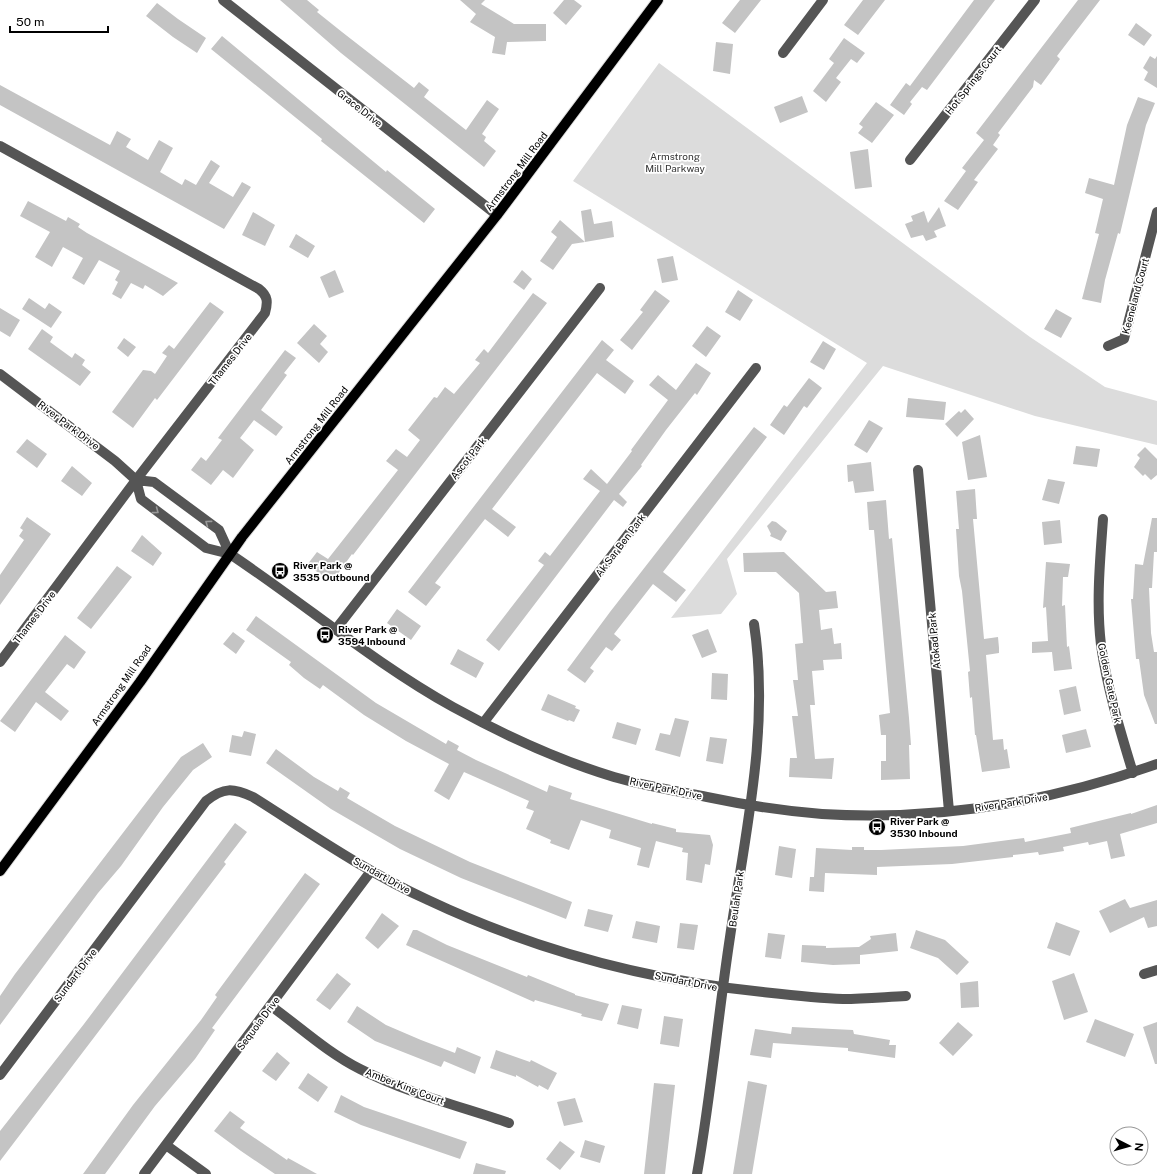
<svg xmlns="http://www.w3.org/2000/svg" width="1157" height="1174" font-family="'Public Sans',sans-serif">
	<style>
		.green { fill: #dcdcdc }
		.building { fill: #c4c4c4 }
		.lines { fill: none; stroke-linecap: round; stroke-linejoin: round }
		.major-casing { stroke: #dbdbdb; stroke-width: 12 }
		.minor { stroke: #555; stroke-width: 10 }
		.major { stroke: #000; stroke-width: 10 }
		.oneway { stroke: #999 }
		.labels { text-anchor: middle; stroke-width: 3.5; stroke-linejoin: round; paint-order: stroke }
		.street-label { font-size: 10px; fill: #000; stroke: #fff }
		.park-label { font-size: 10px; fill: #333; stroke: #fff }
		.poi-label { font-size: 10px; font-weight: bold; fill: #000; stroke: #fff; text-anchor: start }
	</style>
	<rect width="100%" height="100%" fill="#fff"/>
	<path class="green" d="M659,63L1030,337L1105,387L1157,401V445L1035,416L883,366L727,559L737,594L721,614L671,618L867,363L573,181Z"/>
	<path class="building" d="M280,0H307L319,10L317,12L342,32L414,88L419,82L429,90L424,97L466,130L487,100L499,109L482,134L486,137L484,141L496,151L484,167L341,53Z
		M460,0H485L481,4L514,24H546V41L507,42L505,55L492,53L495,37L470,22L476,14Z
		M564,0H574L582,6L566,25L553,13Z
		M740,0H761L735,33L722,23Z
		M863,0H885L858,35L844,25Z
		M974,0H995L927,90L922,87L910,102L912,104L904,115L890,105L906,83L910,86Z
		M1078,0H1100L1057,56L1060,59L1041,85L1034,80L1033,87L998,133L1000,135L993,145L998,149L974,180L978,182L958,210L944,201L966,171L962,168L984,140L976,133Z
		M157,3L178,19L206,38L197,53L173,37L146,16Z
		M1136,23L1152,35L1144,46L1128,35Z
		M222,36L386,172L387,170L435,209L424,223L340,156L321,141L322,139L211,49Z
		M844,38L865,53L857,63L851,59L836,78L841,82L826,102L813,91L834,63L829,59Z
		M716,42L733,44L730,74L713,71Z
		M1150,56L1155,59L1157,56V88L1144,80L1148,72L1143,68Z
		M0,85L110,145L117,131L131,139L126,147L148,160L159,140L173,148L160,172L182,185L185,179L196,185L211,160L220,166L209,183L233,197L242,182L251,187L224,229L0,105Z
		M802,96L808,112L780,123L774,107Z
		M1138,97L1155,103L1146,125L1120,234L1118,233L1105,280L1101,303L1082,299L1099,234L1095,233L1103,199L1085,193L1089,178L1114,185L1127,125Z
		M876,102L894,115L872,143L858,133L863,127L859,124Z
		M868,149L872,187L855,189L850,152Z
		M28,201L66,221L68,217L80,224L78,227L87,233L178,283L163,296L145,285L143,289L131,283L121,299L112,294L118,282L115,280L120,271L99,260L84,285L72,278L83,258L63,247L52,267L35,257L50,232L20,216Z
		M939,207L946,226L934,231L937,237L926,241L923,235L911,238L905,224L913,221L911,216L924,211L928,223Z
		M591,209L594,224L612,221L614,237L585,242L581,211Z
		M253,212L275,225L265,246L242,235Z
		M560,220L585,242L572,244L553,270L540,261L557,237L551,232Z
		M296,234L315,246L308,258L289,247Z
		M673,256L678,280L662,283L657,259Z
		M335,270L344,292L329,298L320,277Z
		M522,270L532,279L524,290L513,282Z
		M655,290L670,301L632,350L620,340L643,312L640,310Z
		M738,290L753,300L740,321L725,312Z
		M533,293L547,303L353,555L352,554L332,582L307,565L317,552L328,559L398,470L386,461L396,449L407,457L420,440L408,430L434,397L437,398L445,387L454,394L480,363L475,360L484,349L488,353Z
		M29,298L45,309L49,303L62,312L51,328L22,309Z
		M210,302L224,312L157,400L155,398L133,428L112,412L143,370L151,371L155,374L167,356L162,353L169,345L174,349Z
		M0,308L20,320L10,337L0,331Z
		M1056,309L1072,318L1061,338L1044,329Z
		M314,324L327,336L320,344L328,352L319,363L297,343Z
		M707,326L721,336L706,357L692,346Z
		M42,329L53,337L50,342L72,358L75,353L85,360L82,365L91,372L80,386L28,349Z
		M124,338L136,347L128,357L117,348Z
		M602,340L614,350L606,360L634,381L625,394L597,373L492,509L516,527L508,537L485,519L435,583L441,587L426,606L408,592Z
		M823,341L836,349L824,370L810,362Z
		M285,350L296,358L284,373L287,375L261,410L283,427L276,436L254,420L240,438L254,450L233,478L223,470L211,485L191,470L201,457L206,461L222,440L218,438Z
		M696,363L711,373L697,395L695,393L666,430L641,465L642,466L619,494L627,502L623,507L614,500L499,651L486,640L544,565L538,561L545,552L550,556L600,491L583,479L591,469L607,484L632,451L631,450L668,400L649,385L658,375L676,390Z
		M809,378L822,388L807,408L804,406L784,435L770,425L784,405L787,407Z
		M908,398L946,402L944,420L906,417Z
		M965,409L974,419L957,437L945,424L959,411L961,413Z
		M869,420L883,428L867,453L854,445Z
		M754,427L767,437L663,572L686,590L676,602L653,584L614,634L621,640L612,651L606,647L590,668L594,671L585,683L567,670L610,612Z
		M980,435L987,477L968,480L962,442Z
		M27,439L47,454L37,468L16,452Z
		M1076,446L1100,449L1097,467L1073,464Z
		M1145,447L1157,459V475L1151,480L1145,474L1143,476L1134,467L1140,458L1137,455Z
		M871,462L874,491L855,493L853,481L848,482L847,465Z
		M72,466L92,483L82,496L61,481Z
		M1048,479L1065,482L1059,504L1042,500Z
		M975,489L977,519H973L984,639L998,637L999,648V653L986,655L993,740L1003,739L1004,750L1007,749L1010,768L982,772L976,735H975L972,697L970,698L968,672L970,671L962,591L959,576L956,529H959L956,491Z
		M886,500L889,539L892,538L909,718L911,745H909L910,779L881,780V761H886V735H881L879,715L890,713L874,530H869L867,502Z
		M27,517L51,534L0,605V575L24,540L19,536L23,530L20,528Z
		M1152,518H1157V552H1154L1152,588H1149L1151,633L1154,652H1157V724H1155L1144,695L1139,659H1136L1131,599H1133L1135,564L1143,565Z
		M1060,520L1062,543L1044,545L1042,522Z
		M772,521L776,522L787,531L781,541L770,536L771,534L767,526Z
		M142,535L162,553L153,566L131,551Z
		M784,552L826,592L836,591L838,608L819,610L821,630L832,628L834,644L841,643L842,659L823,660L824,670L812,671L815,705H810L815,759L834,758L832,779L789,777L790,758H797L792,716H798L793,680H798L795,644L803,643L799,593L776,572H744L743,553Z
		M1046,562L1070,564L1068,577H1063L1062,606L1065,605L1067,647L1069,646L1072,669L1054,671L1052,652L1032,653V642L1048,641L1046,607L1043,608Z
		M117,566L132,577L91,629L77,618Z
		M397,609L421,626L411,640L387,623Z
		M256,616L376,703L446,744L448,740L459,746L457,750L476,760L547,792L549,785L572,793L570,799L652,824V823L676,829V832L710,835L713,845L710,865L705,864L702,883L686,880L688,853L682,852L683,848L656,841L649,868L637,865L641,848L609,838L611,830L581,820L569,850L550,843L551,840L526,829L534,811L526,808L529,801L464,772L449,800L434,791L449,764L406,741L364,715L323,685L320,689L304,678L289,665L291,662L246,630Z
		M708,629L717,652L702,658L692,635Z
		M233,632L245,641L236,654L223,644Z
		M65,635L86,652L74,669L67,664L45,692L69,711L61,721L36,702L15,732L0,721Z
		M458,649L484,663L476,678L450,664Z
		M712,673L728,674L727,700L711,699Z
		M1076,686L1081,711L1064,715L1059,690Z
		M548,694L576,706L575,708L580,710L574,722L569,720L568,721L541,710Z
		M675,718L689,721L680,757L655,750L660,733L670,735Z
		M617,722L641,729L636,745L612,738Z
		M1086,729L1091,747L1066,753L1062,735Z
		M244,731L256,734L251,756L229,752L232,735L242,737Z
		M710,737L727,739L723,764L706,761Z
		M203,743L212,757L193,770L163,807L121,866L98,893L0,1025V996L15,974L181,757Z
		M276,749L314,777L338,791L340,787L350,793L347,798L395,826L470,862L572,902L566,919L461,878L400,849L331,809L266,763Z
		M1157,805V823L1120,834L1125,856L1111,859L1107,841L1089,845L1088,842L1063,847L1064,851L1039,855L1038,852L1013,855V857L952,864L877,867V875L825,873L824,892L809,891L810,877H814L816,848L852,850V847H864V850H881L963,846L1024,838L1025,842L1071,833L1070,828L1131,813V814Z
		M235,823L247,832L224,862L226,864L0,1161V1131L84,1024Z
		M779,846L796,849L792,878L775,875Z
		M305,873L320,884L212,1028L215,1030L195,1059L155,1106L105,1174H83L133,1105L201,1020L217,997L215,995Z
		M1125,899L1130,908L1157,900V926L1148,928L1144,917L1110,933L1099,911Z
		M588,909L613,915L608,932L584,926Z
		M382,913L399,926L378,949L365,938Z
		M636,921L660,926L657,943L632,938Z
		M1056,922L1080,931L1070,956L1047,948Z
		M680,923L698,925L694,950L677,948Z
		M413,930H417L447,945L527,977L528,975L575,994V995L609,1004L602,1021L581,1016L582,1014L535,1000L534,1002L406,945Z
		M916,930L945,940L969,962L957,975L938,958L910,948Z
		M768,933L785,935L781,959L765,957Z
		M896,933L898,951L860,955V964L833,965L801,962L802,945L826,946V948L859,947L871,939L870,936Z
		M337,973L351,984L330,1010L316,1000Z
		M1074,973L1088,1012L1064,1020L1052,981Z
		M978,981L979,1007L961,1008L960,983Z
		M622,1005L642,1009L638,1029L617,1024Z
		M357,1006L386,1025L421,1040L455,1053L457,1047L481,1057L475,1074L444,1061L441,1067L375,1041L347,1022Z
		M664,1016L683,1019L679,1047L660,1044Z
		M1095,1019L1134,1034L1125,1057L1086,1042Z
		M958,1022L973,1035L953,1056L939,1043Z
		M1157,1022V1064H1155L1143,1027Z
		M792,1027L853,1030L854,1034L890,1040L889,1045H896L895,1058L848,1051V1048L773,1043L771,1058L750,1055L755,1029L791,1034Z
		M496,1050L530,1062L531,1060L557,1073L548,1090L539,1085L538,1087L516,1075V1077L490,1068Z
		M277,1052L290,1063L276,1081L262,1071Z
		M308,1073L328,1087L318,1102L298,1088Z
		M748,1081L767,1085L755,1156L752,1174H733Z
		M654,1083L675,1085L665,1174H644Z
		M341,1095L364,1107L467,1142L460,1159L361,1125L334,1112Z
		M575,1098L583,1122L564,1126L557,1102Z
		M230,1111L245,1122L240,1128L287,1160L288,1158L317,1174H275L241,1151L214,1131Z
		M585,1140L605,1146L600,1163L580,1157Z
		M560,1141L575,1152L560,1170L546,1159Z
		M476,1163L506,1171L505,1174H473Z"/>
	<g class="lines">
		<g class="major-casing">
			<path id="major" d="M0,871L140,682L242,537L497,215L658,0"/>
		</g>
		<path class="minor" d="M223,0L497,215
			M783,53L823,0
			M0,146L259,289C268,296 268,302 265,313L136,480L0,662
			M910,160L1035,0
			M1108,346L1124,339L1157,212
			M0,374L115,461L136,480L141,499L206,548L230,554C305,604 374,663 453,707C504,735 558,760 614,777C645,786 676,791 707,797C745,805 783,811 822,814C935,821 1050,802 1157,764
			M918,470L949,811
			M136,480L154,482L219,530L230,554
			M1103,519C1100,561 1096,603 1101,645C1107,688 1120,730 1133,773
			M336,629L600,288
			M484,722L756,368
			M1144,974L1157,970
			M271,1006C300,1027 328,1053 360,1069C407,1093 459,1106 509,1123
			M0,1075L206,801C224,787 233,788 253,797C310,833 366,872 428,900C534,950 646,980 763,992C790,995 816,998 843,999C864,999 885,997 906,996
			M166,1145L206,1174
			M144,1174L371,871
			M697,1174C711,1095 718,1016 730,937C745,834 770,728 754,624"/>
		<use href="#major" class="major"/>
	</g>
	<defs><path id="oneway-chevron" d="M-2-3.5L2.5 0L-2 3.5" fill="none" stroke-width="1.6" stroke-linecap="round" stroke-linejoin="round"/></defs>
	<g class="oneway">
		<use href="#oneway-chevron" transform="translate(156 511) rotate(37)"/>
		<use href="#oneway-chevron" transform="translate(208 523) rotate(-143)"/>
	</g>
	<defs>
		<g id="bus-disc" transform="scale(0.9)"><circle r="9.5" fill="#000" stroke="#fff"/><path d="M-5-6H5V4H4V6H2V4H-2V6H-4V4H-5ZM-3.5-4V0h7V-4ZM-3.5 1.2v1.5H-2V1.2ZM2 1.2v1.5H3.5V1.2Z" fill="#fff"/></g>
	</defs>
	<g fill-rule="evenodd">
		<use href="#bus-disc" x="280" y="571"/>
		<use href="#bus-disc" x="325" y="635"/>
		<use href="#bus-disc" x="877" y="827"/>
	</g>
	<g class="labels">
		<g class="street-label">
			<text transform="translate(973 80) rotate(-52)" y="4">Hot Springs Court</text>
			<text transform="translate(360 108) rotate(38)" y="4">Grace Drive</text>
			<text transform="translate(516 171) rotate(-53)" y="4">Armstrong Mill Road</text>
			<text transform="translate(1135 296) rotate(-75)" y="4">Keeneland Court</text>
			<text transform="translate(230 359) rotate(-52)" y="4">Thames Drive</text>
			<text transform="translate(69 425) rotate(37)" y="4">River Park Drive</text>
			<text transform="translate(316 425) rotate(-52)" y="4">Armstrong Mill Road</text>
			<text transform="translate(468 458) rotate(-52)" y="4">Ascot Park</text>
			<text transform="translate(620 545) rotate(-53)" y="4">Ak Sar Ben Park</text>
			<text transform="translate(34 617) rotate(-53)" y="4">Thames Drive</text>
			<text transform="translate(934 641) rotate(-95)" y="4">Atokad Park</text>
			<text transform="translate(1110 683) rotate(78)" y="4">Golden Gate Park</text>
			<text transform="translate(121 685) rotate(-55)" y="4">Armstrong Mill Road</text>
			<text transform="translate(666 788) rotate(12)" y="4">River Park Drive</text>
			<text transform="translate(1011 802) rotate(-9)" y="4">River Park Drive</text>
			<text transform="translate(382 875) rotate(29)" y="4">Sundart Drive</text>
			<text transform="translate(736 899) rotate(-82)" y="4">Beulah Park</text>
			<text transform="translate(75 975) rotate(-53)" y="4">Sundart Drive</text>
			<text transform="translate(686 981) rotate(11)" y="4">Sundart Drive</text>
			<text transform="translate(258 1023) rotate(-53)" y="4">Sequoia Drive</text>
			<text transform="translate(405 1086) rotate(21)" y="4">Amber King Court</text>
		</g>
		<g class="park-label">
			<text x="675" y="160">Armstrong<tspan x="675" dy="12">Mill Parkway</tspan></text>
		</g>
		<g class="poi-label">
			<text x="293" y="569">River Park @<tspan x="293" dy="12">3535 Outbound</tspan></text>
			<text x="338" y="633">River Park @<tspan x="338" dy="12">3594 Inbound</tspan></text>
			<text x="890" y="825">River Park @<tspan x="890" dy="12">3530 Inbound</tspan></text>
		</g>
	</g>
	<g transform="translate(1129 1146) rotate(96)"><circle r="19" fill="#ffffff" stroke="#999999"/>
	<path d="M0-3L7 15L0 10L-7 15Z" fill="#000000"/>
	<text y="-6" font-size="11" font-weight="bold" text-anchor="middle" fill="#000000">N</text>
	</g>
	<path d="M10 26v6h98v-6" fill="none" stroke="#000000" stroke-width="2"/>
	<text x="16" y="26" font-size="12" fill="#000000" stroke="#ffffff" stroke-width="3" paint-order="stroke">50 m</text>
</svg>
